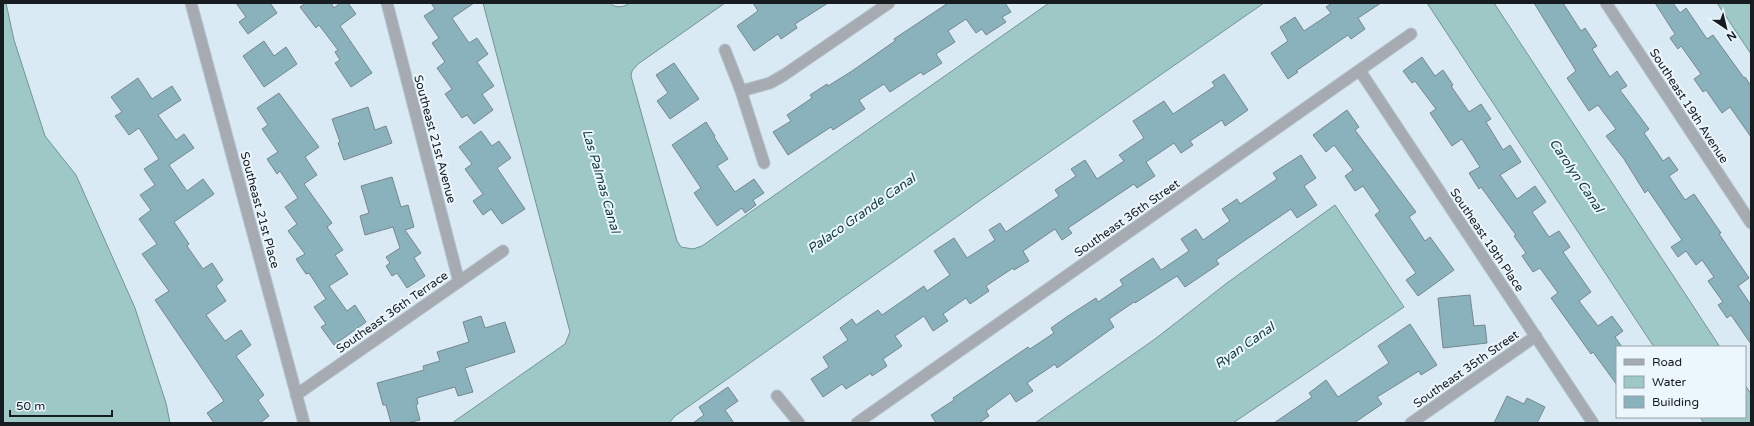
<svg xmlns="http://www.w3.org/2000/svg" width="1754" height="426" font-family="'Varela Round',sans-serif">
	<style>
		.water { fill: #9dc8c6; stroke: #749494 }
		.building { fill: #8ab2bd; stroke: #75888d }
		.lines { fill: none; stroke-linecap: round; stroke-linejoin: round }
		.street-casing { stroke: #b6c5cf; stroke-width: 13 }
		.street { stroke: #a6aab1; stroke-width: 11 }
		.labels { text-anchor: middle; stroke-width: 4; stroke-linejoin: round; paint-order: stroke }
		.street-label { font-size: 12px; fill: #161c20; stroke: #ecf6fd }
		.water-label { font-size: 13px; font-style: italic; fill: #103a39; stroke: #ecf6fd }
	</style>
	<rect width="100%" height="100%" fill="#d9eaf5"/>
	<path class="water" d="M3,3H6L14,40L45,136L76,175L135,308L166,403L170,423H3Z
		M483,3H610C616,9 624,7 630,3H725L638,64L632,71L631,76L677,241L681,247L693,249L702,246L1049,3H1264L992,192L675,416L669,423H452L565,344L570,332Z
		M1427,3H1494L1720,347H1654Z
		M1717,3H1751V54Z
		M1335,205L1404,307L1233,423H1035L1155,339L1227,283Z
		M1745,385L1751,394V423H1704L1700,417H1745Z"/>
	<path class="building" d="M236,3H270L277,13L248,34L239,22L246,17Z
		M306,3H331L334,8L340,3H348L356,14L340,26L372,73L351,87L335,63L340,60L335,52L338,50L319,25L316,28L300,7Z
		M431,3H474L452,18L469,43L477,38L488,54L477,62L494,86L482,94L493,110L474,124L467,115L462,118L445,94L452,89L437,68L445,62L432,43L439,38L424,16L435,9Z
		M753,3H828L795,24L797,28L781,39L778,34L754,51L737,26L758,11Z
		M948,3H1005L1011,12L1002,17L1006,22L986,35L982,29L976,33L966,19L948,31L955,42L936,54L942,63L923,75L921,72L890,92L884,84L859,100L865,109L833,130L831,127L788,155L773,132L791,121L787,115L812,98L810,95L827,84L828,86L852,71L895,41L894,39Z
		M1332,3H1381L1358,18L1365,29L1351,39L1348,35L1296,71L1298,72L1288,79L1271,53L1288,41L1280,27L1295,17L1304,31L1331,13L1326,7Z
		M1534,3H1563L1581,31L1585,28L1597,46L1592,49L1610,77L1617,71L1627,86L1620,90L1649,129L1644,133L1663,161L1669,157L1678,170L1669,176L1685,200L1694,194L1721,233L1719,234L1749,278L1738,286L1751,305V344L1731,315L1727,318L1718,305L1723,302L1708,281L1714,277L1702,260L1696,265L1686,251L1678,257L1671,247L1682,240L1648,190L1645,193L1624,159L1606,136L1616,129L1598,105L1589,111L1567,78L1576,71Z
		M1655,3H1673L1680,13L1686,8L1707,39L1713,35L1744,78L1745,77L1751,86V137L1730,107L1722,113L1706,90L1703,92L1694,79L1701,74L1681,46L1678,49L1670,38L1675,34Z
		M264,41L274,56L286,47L297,64L264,87L243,56Z
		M1422,57L1435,76L1443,70L1453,85L1451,86L1469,112L1481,104L1491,119L1486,122L1503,150L1510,145L1521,162L1500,175L1517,199L1535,186L1546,202L1532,212L1549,237L1559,231L1570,247L1563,252L1591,292L1579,301L1598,326L1612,316L1623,331L1615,337L1622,347H1617V385L1593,352L1591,354L1551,298L1558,293L1540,268L1533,272L1522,256L1526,253L1514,236L1516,235L1481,187L1479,189L1469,173L1480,167L1462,139L1452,146L1430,113L1436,109L1415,81L1412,83L1403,71Z
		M674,63L699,99L670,119L657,101L668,93L656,75Z
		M1224,74L1248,110L1225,126L1222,120L1190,141L1193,145L1181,153L1174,143L1146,162L1155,176L1137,188L1134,184L1068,228L1072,233L1062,240L1055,229L1023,251L1029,261L1014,270L1013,268L986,286L989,291L970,304L966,298L943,314L948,321L933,331L924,316L895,336L902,346L883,359L887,366L872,376L871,373L846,389L842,384L823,397L811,379L829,367L823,357L848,340L840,328L852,319L856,325L878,310L882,315L924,286L927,291L950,275L934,251L954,238L967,258L995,240L989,230L1000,223L1006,232L1059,196L1055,190L1076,176L1071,169L1085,160L1097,179L1124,161L1119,155L1144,138L1133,121L1164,101L1173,114L1215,86L1212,82Z
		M138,78L152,99L172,86L181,100L158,115L176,140L184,134L194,148L169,165L187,191L203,179L214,194L174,222L189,244L187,246L203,269L212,263L223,280L216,286L226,301L206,315L225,341L241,330L251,345L236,356L264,395L258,400L269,416L260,423H214L207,413L224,401L155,300L169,291L142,254L157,244L139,219L151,210L140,195L155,185L144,169L159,159L139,128L129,135L115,116L122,112L111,97Z
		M279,93L319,147L305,157L317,175L304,184L332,223L327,227L343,250L335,255L348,274L329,286L347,311L355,305L366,322L334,345L321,327L326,324L314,307L326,299L309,273L306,274L296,259L305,254L288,231L297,224L285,207L298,198L280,171L277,174L267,159L278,152L262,129L268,125L257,108Z
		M368,107L375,130L386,126L392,143L344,160L338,143L340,142L332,119Z
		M1347,110L1359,127L1355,130L1416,212L1409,217L1425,241L1430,237L1454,270L1418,296L1406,280L1416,273L1375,215L1380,211L1363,186L1355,191L1345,176L1353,170L1334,145L1326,152L1313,135Z
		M706,122L715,136L714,137L728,159L717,166L735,192L754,179L764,193L753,200L756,205L745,213L742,208L717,226L694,193L701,188L672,145Z
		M481,131L492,146L499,141L511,158L497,168L525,209L502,224L491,209L483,215L473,201L483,194L465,169L472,164L459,147Z
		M1301,155L1316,178L1304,186L1317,205L1297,218L1291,209L1216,260L1219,264L1185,287L1177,276L1135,303L1134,302L1109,319L1114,327L1057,368L1055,364L1027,383L1033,391L1016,402L1010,393L986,411L989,416L979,423H936L931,415L954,400L953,398L1028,347L1030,349L1054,333L1051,328L1068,316L1096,298L1098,302L1123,285L1120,280L1153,258L1161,270L1189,251L1181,239L1196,229L1203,240L1230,221L1222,209L1237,199L1240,204L1277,179L1273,173Z
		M392,177L401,207L408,205L414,227L405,230L421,253L414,258L425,276L407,288L397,273L392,276L386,266L390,263L386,257L400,248L393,227L365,235L360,216L369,213L361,186Z
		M1470,295L1474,326L1485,325L1487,343L1443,348L1438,298Z
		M481,316L485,328L505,322L515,352L465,368L473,392L458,396L455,387L417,398L418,404L416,405L420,420L407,423H391L386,405H383L377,383L424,370L423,366L440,361L437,352L469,342L463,322Z
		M1410,324L1437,365L1421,375L1419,371L1377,397L1382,404L1354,423H1274L1312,397L1309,393L1326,380L1338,397L1389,363L1378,346Z
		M728,387L738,401L725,410L734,423H693L704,415L699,407Z
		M1507,396L1524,404L1527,398L1545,407L1537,423H1494Z"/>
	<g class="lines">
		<g class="street-casing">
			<path id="street" d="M191,3L304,423
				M387,3L459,282
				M1606,3L1751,223
				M725,50L741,91L764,163
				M1360,71L1593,423
				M741,91L770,83L784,75L889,3
				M296,395L503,251
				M777,396L799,423
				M857,423L1411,34
				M1411,423L1536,336"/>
		</g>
		<use href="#street" class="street"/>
	</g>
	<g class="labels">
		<g class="street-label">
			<text transform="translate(1689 106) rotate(57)" y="4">Southeast 19th Avenue</text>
			<text transform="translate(435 139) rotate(75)" y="4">Southeast 21st Avenue</text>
			<text transform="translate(260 210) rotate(75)" y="4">Southeast 21st Place</text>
			<text transform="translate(1127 218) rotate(-35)" y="4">Southeast 36th Street</text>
			<text transform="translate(1487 240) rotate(56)" y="4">Southeast 19th Place</text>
			<text transform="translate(392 312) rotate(-35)" y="4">Southeast 36th Terrace</text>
			<text transform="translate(1466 369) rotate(-35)" y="4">Southeast 35th Street</text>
		</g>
		<g class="water-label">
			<text transform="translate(1577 175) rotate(56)" y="5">Carolyn Canal</text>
			<text transform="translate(602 181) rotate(74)" y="5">Las Palmas Canal</text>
			<text transform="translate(861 213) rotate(-35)" y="5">Palaco Grande Canal</text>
			<text transform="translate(1244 345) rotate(-35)" y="5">Ryan Canal</text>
		</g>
	</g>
	<rect width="1754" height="426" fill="none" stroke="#161c20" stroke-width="8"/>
	<rect x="1616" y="346" width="130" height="72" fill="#ecf6fd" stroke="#969fa5"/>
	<rect x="1624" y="359" width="20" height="6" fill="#a6aab1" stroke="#969fa5"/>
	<text x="1652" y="366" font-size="12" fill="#161c20">Road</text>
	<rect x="1624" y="376" width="20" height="12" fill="#9dc8c6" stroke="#969fa5"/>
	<text x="1652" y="386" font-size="12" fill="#161c20">Water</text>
	<rect x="1624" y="396" width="20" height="12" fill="#8ab2bd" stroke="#969fa5"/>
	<text x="1652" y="406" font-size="12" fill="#161c20">Building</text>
	<g transform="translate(1726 28) rotate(145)" stroke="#ecf6fd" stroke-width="3" paint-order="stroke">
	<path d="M0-3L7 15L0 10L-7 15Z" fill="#161c20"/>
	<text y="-6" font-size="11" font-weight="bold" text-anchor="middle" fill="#161c20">N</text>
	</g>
	<path d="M10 410v6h102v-6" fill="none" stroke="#161c20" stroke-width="2"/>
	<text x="16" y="410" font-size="12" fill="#161c20" stroke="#ecf6fd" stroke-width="3" paint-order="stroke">50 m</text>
</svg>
